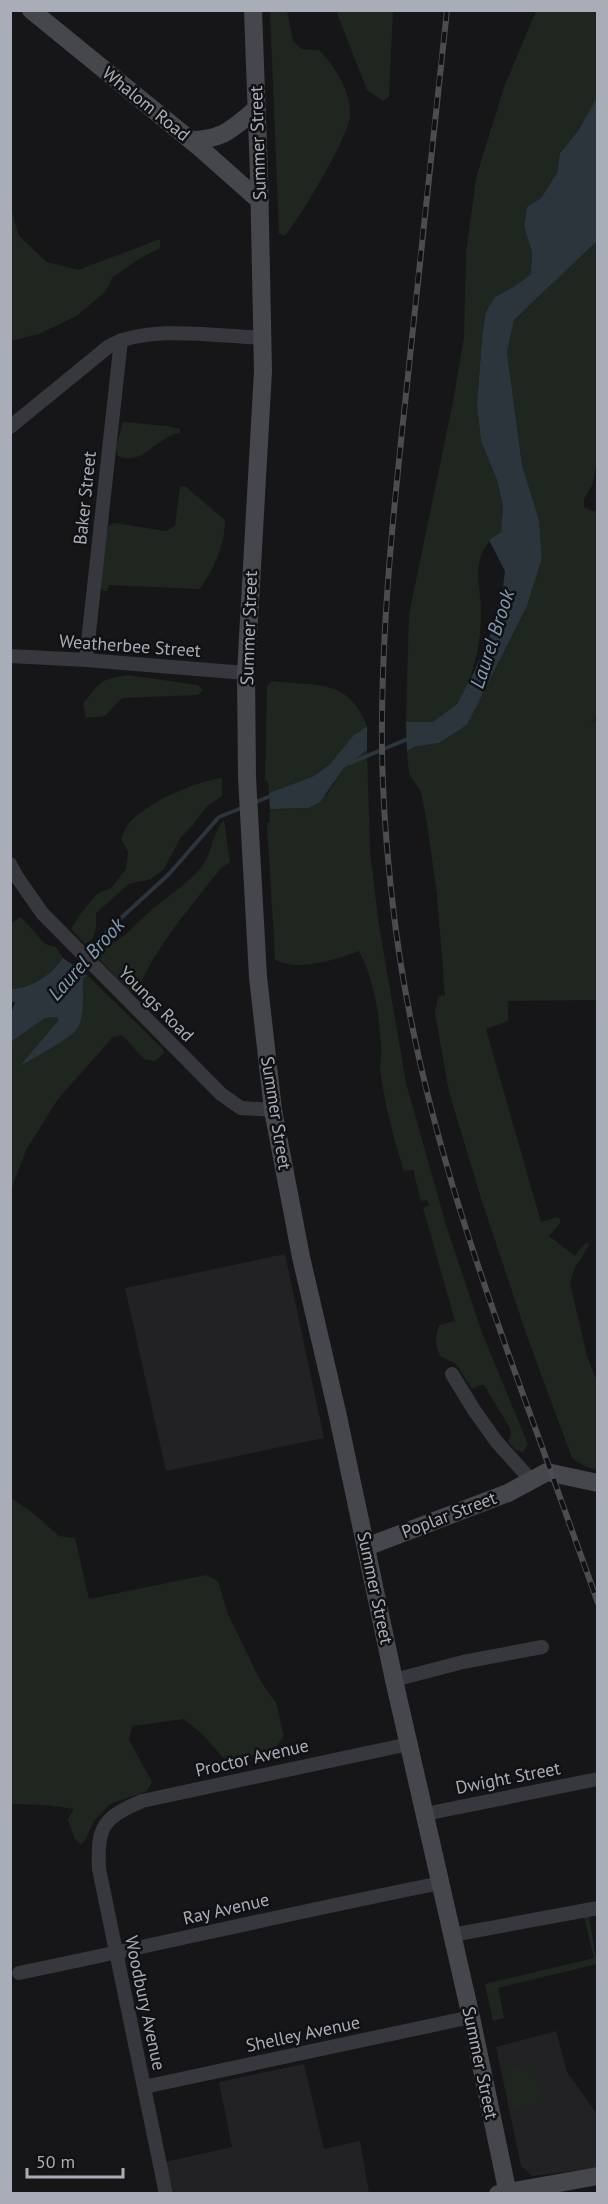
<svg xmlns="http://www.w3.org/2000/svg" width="608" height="2204" font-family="'PT Sans',sans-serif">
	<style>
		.built { fill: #222225 }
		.green { fill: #1e261f }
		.water { fill: #2c353c }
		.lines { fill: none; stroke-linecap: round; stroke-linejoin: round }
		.stream { stroke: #2c353c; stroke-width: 4 }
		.street { stroke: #37383d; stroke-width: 14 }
		.secondary { stroke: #45474d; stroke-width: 18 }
		.rail-casing { stroke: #4a4c52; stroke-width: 6 }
		.rail { stroke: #111113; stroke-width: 4; stroke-dasharray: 11; stroke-linecap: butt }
		.labels { text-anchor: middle; stroke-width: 5; stroke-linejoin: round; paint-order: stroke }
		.street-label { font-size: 18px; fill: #a8adb8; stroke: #111113 }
		.water-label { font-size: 20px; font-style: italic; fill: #7f9bb3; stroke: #111113 }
	</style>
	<rect width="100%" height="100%" fill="#161618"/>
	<path class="built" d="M285,1254L324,1438L166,1471L125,1288Z
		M556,2031L567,2072L597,2114V2168L532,2176L521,2166L496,2047Z
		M304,2064L324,2149L360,2141L369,2193H174L165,2162L232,2147L219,2082Z"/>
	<path class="green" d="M270,11H287L293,41L302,49L319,50C334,65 351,91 350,115C348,139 301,216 285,236L279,234Z
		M336,11H393L389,97L383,101L367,90Z
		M536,11H597V97L578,131L560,153L557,173L541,198L527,207L524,226L532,253L531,274L515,286L495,297L482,338L477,405L481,441L497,480L503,507L501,532C492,538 485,545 481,556C475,574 481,593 481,612C481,648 471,706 434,722C427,725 414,723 406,722L409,614L453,402L464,337L466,253L476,178L504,87Z
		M11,209L19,236L47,262L78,270L160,239V248L139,259L113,277L105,292L78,315L39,334L11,341Z
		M597,241L598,452L593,483L584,499V507L598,513V716L589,725L597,719V1000L508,1001V1021L486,1029L541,1222L557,1217L560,1219V1223L549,1236L575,1256L585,1243L590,1244L574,1269L570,1283L587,1356L597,1381V1470L586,1467L572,1458L527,1336L481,1198L449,1092L435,1013L438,997L442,995L445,996L437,895L427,823L421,792L409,774L407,751L414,747L439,743L467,725L527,606L542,558L539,520L522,465L507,352L514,320Z
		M123,422L167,426L180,429V433C156,436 144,467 118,456L116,447Z
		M185,486L225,520C225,545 214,569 200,589L109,585L107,591H103L97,583L108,526L114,523L166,531L175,526L180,487Z
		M128,675L198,685L203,690L198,695L122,698L105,716L86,718L83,704C101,682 99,679 128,675Z
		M272,681C317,687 347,677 367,726L353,736L330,764L314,776L269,793L268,782L265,780L267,686Z
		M367,750L370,850L378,919L406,1083L446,1225L482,1333L528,1444L523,1452L516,1450L508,1442L511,1434L510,1428L484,1385H481L472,1389L456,1364L440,1356C435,1344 435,1338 439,1325L455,1321L423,1208L429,1205L427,1200L421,1201L413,1170L404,1171C394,1141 386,1108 381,1077C379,1067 382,1056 381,1045C379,1014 374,979 359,951C340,959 293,973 275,959L267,823H269L270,809L308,808L327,794L344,768Z
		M222,778V796L206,807L193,825L181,837L164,869L151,879L129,884L96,913V928L92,940L85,944L71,929L81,913L97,894L112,887L126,869L128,852L121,839C123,835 125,830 127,826C142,804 196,781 222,778Z
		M224,820L230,862L220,869C189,909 156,946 136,993L130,992L96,956C103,947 117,942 126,934C136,925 146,914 157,905C169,896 182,887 193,876C215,857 208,840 224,820Z
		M21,917L45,944L56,947L63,958C51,975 32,988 11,989V923Z
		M88,976L162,1048L164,1053L155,1061L144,1059L122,1035L113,1037L58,1099L26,1150L11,1190V1042L45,1018L57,1017L58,1021L49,1034L44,1053L83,978Z
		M11,1498L33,1513L59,1536L75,1538L89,1599L206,1575L218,1581L228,1614L260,1680L276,1703L284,1736L274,1750L227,1762L202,1734L184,1719L132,1726L129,1740L152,1782L147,1791L110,1804L94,1821L86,1839L81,1845L74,1838L68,1819L74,1809L45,1805L11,1804Z
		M584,1917H589L597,1964L498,1988L504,2018L493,2021L485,1984L594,1958Z
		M533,2064L543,2103L512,2110L503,2071Z"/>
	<path class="water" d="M597,97V241L514,320L507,352L522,465L539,520L542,558L527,606L467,725L439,743L414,747L407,751L406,722H433L457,704L474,672L491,633L503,587L505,571L489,540L501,532L503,507L497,480L481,441L477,405L482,338L486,312L495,297L515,286L531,274L532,253L524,226L527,207L541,198L557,173L560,153L578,131Z
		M367,726V750L344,768L320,802L308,808L270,809L269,793L314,776L330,764L353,736Z
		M63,958L88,976L83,978C82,993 86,1018 76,1030C68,1040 32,1059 20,1066L58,1021L57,1017L45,1018L11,1042V1014L15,1002H11V989C32,988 51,975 63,958Z"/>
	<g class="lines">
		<path class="stream" d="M350,763L410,738
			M253,803L271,796
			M76,973L109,929L169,874L219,817L244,807"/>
		<path class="street" d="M10,427L108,347C145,324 219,336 262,338
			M10,656L86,660L246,673
			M86,660L121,340
			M10,864L17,877L42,913L221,1094L241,1108L273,1110
			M452,1374L474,1410L496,1441L530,1479
			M394,1680L463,1662L542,1647
			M425,1814L598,1779
			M452,1935L598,1908
			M19,1973C160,1944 300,1911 441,1883
			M144,2087L471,2017
			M166,2194L99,1869C97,1826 103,1818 142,1801L409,1744"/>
		<path class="secondary" d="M31,10L199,147L260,201
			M253,10L259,174L263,371L246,673L247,777L258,977L273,1110L301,1257L337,1412L394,1680L471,2017L508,2194
			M190,140C223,140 232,129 256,109
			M366,1547L508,1493L547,1472L598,1483
			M498,2194L598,2176"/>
		<g class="rail-casing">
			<path id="rail" d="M447,10C433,135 420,260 407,385C395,496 383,607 382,719C381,789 387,861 396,931C419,1105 477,1269 537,1433C558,1490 577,1546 598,1603"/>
		</g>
		<use href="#rail" class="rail"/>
	</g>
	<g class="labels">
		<g class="street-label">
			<text transform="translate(146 104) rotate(39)" y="6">Whalom Road</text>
			<text transform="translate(258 143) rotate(-92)" y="6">Summer Street</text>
			<text transform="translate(85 498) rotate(-84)" y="6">Baker Street</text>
			<text transform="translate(249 628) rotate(-88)" y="6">Summer Street</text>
			<text transform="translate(130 646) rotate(4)" y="6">Weatherbee Street</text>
			<text transform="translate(156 1004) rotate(45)" y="6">Youngs Road</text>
			<text transform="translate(276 1113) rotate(81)" y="6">Summer Street</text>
			<text transform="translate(449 1515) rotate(-21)" y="6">Poplar Street</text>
			<text transform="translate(375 1588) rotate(78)" y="6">Summer Street</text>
			<text transform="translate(252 1758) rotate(-13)" y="6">Proctor Avenue</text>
			<text transform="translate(508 1778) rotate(-11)" y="6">Dwight Street</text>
			<text transform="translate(226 1909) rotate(-13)" y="6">Ray Avenue</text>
			<text transform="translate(145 2003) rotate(78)" y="6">Woodbury Avenue</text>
			<text transform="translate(303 2034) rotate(-12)" y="6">Shelley Avenue</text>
			<text transform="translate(480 2063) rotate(78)" y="6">Summer Street</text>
		</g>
		<g class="water-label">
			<text transform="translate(492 639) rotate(-72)" y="7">Laurel Brook</text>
			<text transform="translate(86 959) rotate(-48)" y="7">Laurel Brook</text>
		</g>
	</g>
	<rect width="608" height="2204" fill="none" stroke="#a8adb8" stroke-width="24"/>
	<path d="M27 2168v9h96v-9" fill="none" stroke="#a8adb8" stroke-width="3"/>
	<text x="36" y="2168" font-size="18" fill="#a8adb8" stroke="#111113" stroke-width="4.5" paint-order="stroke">50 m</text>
</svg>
